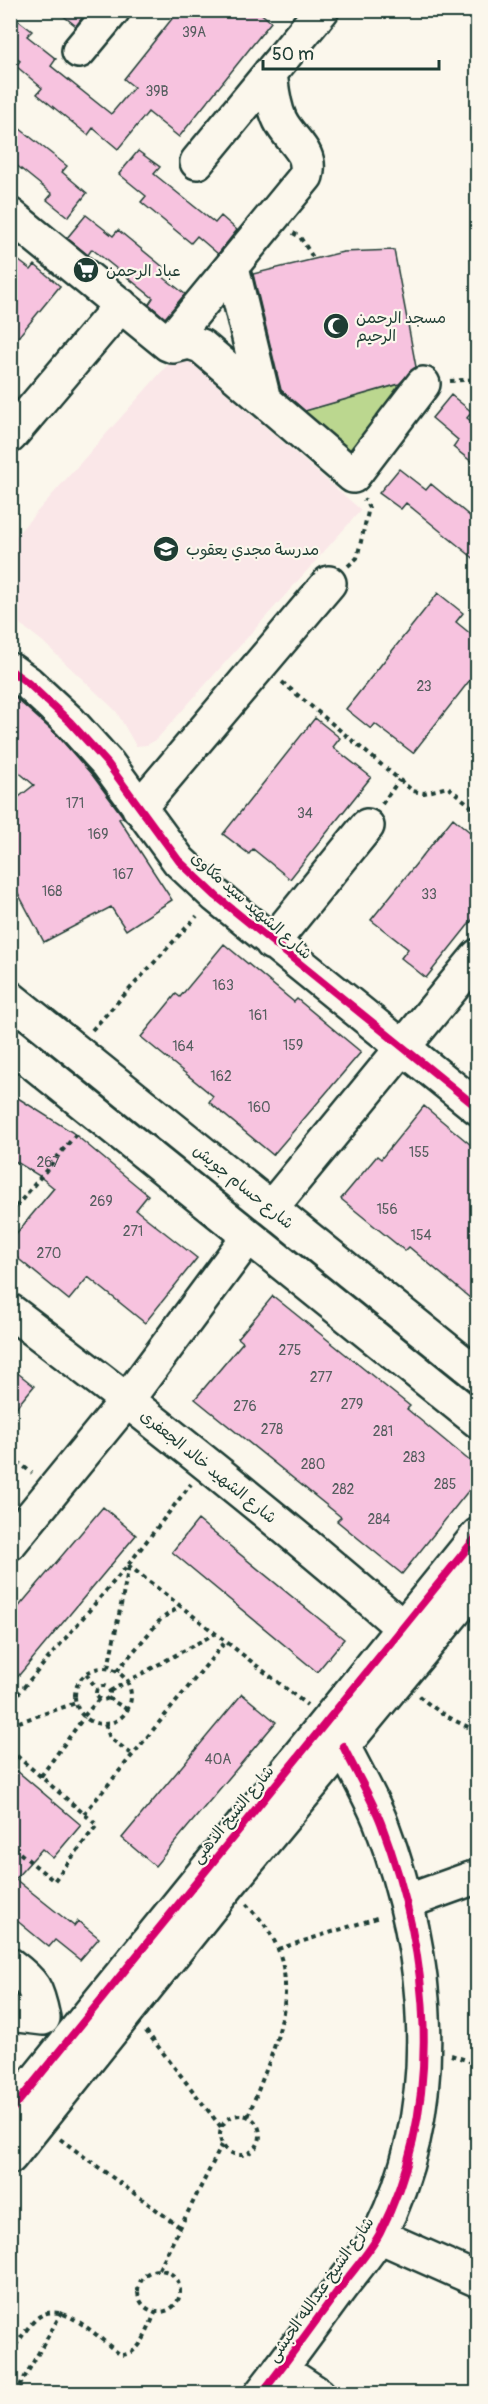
<svg xmlns="http://www.w3.org/2000/svg" width="488" height="2404" font-family="Pangolin,'Playpen Sans Arabic',sans-serif">
	<style>
		.built { fill: #fae7e8 }
		.green { fill: #bbd78f; stroke: #6d8a62; stroke-width: 1.5 }
		.building { fill: #f7c3df; stroke: #1f3d34; stroke-width: 1.5 }
		.lines { fill: none; stroke-linecap: round; stroke-linejoin: round }
		.minor-casing { stroke: #1f3d34; stroke-width: 38 }
		.path { stroke: #1f3d34; stroke-width: 4; stroke-dasharray: 4.5 4.5; stroke-linecap: butt }
		.minor { stroke: #fbf7ec; stroke-width: 33 }
		.cycleway-casing { stroke: #fbf7ec; stroke-width: 11 }
		.cycleway { stroke: #d6006c; stroke-width: 8 }
		.labels { text-anchor: middle; stroke-width: 4.5; stroke-linejoin: round; paint-order: stroke }
		.number-label { font-size: 14px; fill: #555e5f }
		.poi-label { font-size: 16px; fill: #1f3d34; stroke: #fbf7ec; text-anchor: start }
		.street-label { font-size: 16px; fill: #1f3d34; stroke: #fbf7ec }
	</style>
	<rect width="100%" height="100%" fill="#fbf7ec"/>
	<filter id="ink" filterUnits="userSpaceOnUse"><feTurbulence type="fractalNoise" baseFrequency=".0167" numOctaves="2"/><feDisplacementMap in="SourceGraphic" scale="12" xChannelSelector="R" yChannelSelector="G"/><feConvolveMatrix kernelMatrix="1 2 1 2 8 2 1 2 1" color-interpolation-filters="sRGB"/></filter>
	<g filter="url(#ink)">
		<path class="built" d="M179,352L361,510L156,740L147,745L136,746L116,711L42,641L11,617V541Z"/>
		<path class="green" d="M418,379L353,476L284,417Z"/>
		<path class="building" d="M56,10H88L76,26Z
			M179,10H257L271,22L179,137L148,112L118,149L93,128L88,135L37,94L42,88L16,66L20,61L12,55L10,57V14L32,31L27,36L56,59L51,66L111,114L134,87L124,79Z
			M10,121L67,166L62,172L87,193L68,217L47,200L52,194L10,160Z
			M138,151L160,167L154,174L215,223L221,216L237,230L218,254L197,236L191,243L141,202L146,196L119,174Z
			M86,215L113,236L118,230L168,271L163,277L185,294L165,318L149,304L153,298L92,249L88,255L67,238Z
			M394,250L416,367L399,384L305,411L281,390L253,274L343,252Z
			M10,254L31,270L35,265L60,286L10,347Z
			M451,395L472,412L467,418L472,422L477,414V466L453,447L458,440L432,418Z
			M399,469L426,490L431,484L477,522V561L406,503L401,509L379,493Z
			M438,593L463,613L456,622L477,639V671L413,753L375,724L371,729L346,709Z
			M10,693L57,735L93,776L121,814L123,817L119,819L172,900L126,930L111,907L44,942L10,878V804L34,785L10,765Z
			M315,718L340,738L333,747L371,777L290,879L253,849L249,854L223,834Z
			M453,818L477,838V914L426,978L401,958L408,949L371,920Z
			M224,944L294,1002L297,999L361,1052L273,1155L209,1102L213,1096L141,1037L176,994L180,997Z
			M10,1093L72,1132L148,1195L136,1210L197,1258L145,1323L88,1277L69,1300L10,1252V1241L54,1188L38,1175L10,1158Z
			M424,1106L477,1150V1304L409,1247L405,1251L341,1199L377,1156L381,1159Z
			M273,1296L410,1406L407,1409L477,1467V1480L402,1574L337,1521L341,1517L195,1399L243,1342L238,1338Z
			M10,1367L34,1386L10,1415Z
			M103,1507L136,1535L10,1686V1617Z
			M198,1520L344,1639L317,1672L172,1552Z
			M242,1694L276,1722L155,1866L122,1838Z
			M10,1765L81,1825L53,1858L42,1849L15,1879L74,1926L78,1921L99,1938L80,1960L55,1940L49,1947L10,1915Z"/>
		<g class="lines">
			<g class="minor-casing">
				<path id="minor" d="M79,51L113,10
					M197,162L322,10
					M10,215L168,344L173,346L189,342L201,346L353,476L423,384
					M232,267L264,400
					M168,344L306,176C313,151 290,141 280,120C273,105 272,89 270,73
					M10,436L121,305
					M10,670L28,683L70,722L108,764L179,861L216,896L478,1108
					M139,808L329,583
					M272,943L367,826
					M10,998L478,1375
					M10,1044L478,1421
					M271,1208L478,956
					M10,1311C144,1412 276,1517 402,1627
					M10,1543L127,1400L248,1237
					M406,1902L470,1879
					M10,1965C34,1983 37,1988 43,2018L18,2015L10,2012
					M10,2112L478,1535
					M10,2157L229,1884L478,1583
					M379,2236L478,2280
					M280,2369L318,2394
					M261,2394C289,2359 314,2323 340,2288C353,2270 370,2252 380,2233C445,2104 431,1955 381,1823C371,1797 355,1771 343,1746"/>
			</g>
			<path class="path" d="M293,233L300,237L314,259
				M450,381L478,379
				M348,566L357,558L369,508L364,499
				M282,682L413,791L424,793L448,787L478,812
				M382,804L399,780
				M92,1030L197,916
				M10,1214L77,1133
				M10,1456L32,1473
				M128,1565L307,1705
				M75 1696a28 28 0 1 1 56 0a28 28 0 1 1-56 0Z
				M108,1668L129,1566
				M117,1671L161,1619L181,1606
				M86,1674L97,1689
				M96 1693a7 7 0 1 1 14 0a7 7 0 1 1-14 0Z
				M110,1691L216,1633
				M419,1696C436,1711 457,1723 478,1731
				M108,1698L128,1710
				M10,1699L17,1695L128,1565L191,1484
				M84,1716L99,1699
				M105,1724L110,1738L133,1755
				M10,1725L76,1703
				M10,1750L97,1825L54,1881L10,1845
				M41,1776L84,1717
				M84,1814L226,1641
				M246,1904C254,1913 264,1922 270,1933C306,1993 269,2058 248,2117
				M278,1949L380,1917
				M146,2031L221,2127
				M451,2055L478,2064
				M220 2135a20 20 0 1 1 40 0a20 20 0 1 1-40 0Z
				M60,2139L180,2227
				M159,2269L222,2145
				M138 2291a21 21 0 1 1 42 0a21 21 0 1 1-42 0Z
				M10,2353C19,2342 29,2323 40,2316C65,2300 101,2341 121,2355C142,2354 148,2328 156,2311
				M15,2394L62,2312"/>
			<use href="#minor" class="minor"/>
			<g class="cycleway-casing">
				<path id="cycleway" d="M10,670L28,683L70,722L108,764L179,861L216,896L478,1108
					M10,2112L478,1535
					M261,2394C289,2359 314,2323 340,2288C353,2270 370,2252 380,2233C445,2104 431,1955 381,1823C371,1797 355,1771 343,1746"/>
			</g>
			<use href="#cycleway" class="cycleway"/>
		</g>
	</g>
	<defs>
		<g id="supermarket-disc" transform="scale(1.35)"><circle r="9.5" fill="#1f3d34" stroke="#fbf7ec"/><path d="M-6-5.5h2.5l.6 2H6L4.5 2H-2.5L-4.4-4H-6ZM-1.5 3.2a1.3 1.3 0 1 0 .1 0ZM3 3.2a1.3 1.3 0 1 0 .1 0Z" fill="#fff"/></g>
		<g id="mosque-disc" transform="scale(1.35)"><circle r="9.5" fill="#1f3d34" stroke="#fbf7ec"/><path d="M3.5-4.9A6 6 0 1 0 3.5 4.9A5 5 0 1 1 3.5-4.9Z" fill="#fff"/></g>
		<g id="school-disc" transform="scale(1.35)"><circle r="9.5" fill="#1f3d34" stroke="#fbf7ec"/><path d="M0-5L7-2L0 1L-7-2ZM-4 1L0 2.5L4 1V4Q0 6-4 4Z" fill="#fff"/></g>
	</defs>
	<g fill-rule="evenodd">
		<use href="#supermarket-disc" x="86" y="270"/>
		<use href="#mosque-disc" x="336" y="326"/>
		<use href="#school-disc" x="166" y="549"/>
	</g>
	<g class="labels">
		<g class="number-label">
			<text x="194" y="37">39A</text>
			<text x="157" y="96">39B</text>
			<text x="424" y="691">23</text>
			<text x="75" y="808">171</text>
			<text x="305" y="818">34</text>
			<text x="98" y="839">169</text>
			<text x="123" y="879">167</text>
			<text x="52" y="896">168</text>
			<text x="429" y="899">33</text>
			<text x="223" y="990">163</text>
			<text x="258" y="1020">161</text>
			<text x="293" y="1050">159</text>
			<text x="183" y="1051">164</text>
			<text x="221" y="1081">162</text>
			<text x="259" y="1112">160</text>
			<text x="419" y="1157">155</text>
			<text x="48" y="1167">267</text>
			<text x="101" y="1206">269</text>
			<text x="387" y="1214">156</text>
			<text x="133" y="1236">271</text>
			<text x="421" y="1240">154</text>
			<text x="49" y="1258">270</text>
			<text x="290" y="1355">275</text>
			<text x="321" y="1382">277</text>
			<text x="352" y="1409">279</text>
			<text x="245" y="1411">276</text>
			<text x="272" y="1434">278</text>
			<text x="383" y="1436">281</text>
			<text x="414" y="1462">283</text>
			<text x="313" y="1469">280</text>
			<text x="445" y="1489">285</text>
			<text x="343" y="1494">282</text>
			<text x="379" y="1524">284</text>
			<text x="218" y="1764">40A</text>
		</g>
		<g class="poi-label">
			<text x="106" y="276">عباد الرحمن</text>
			<text x="356" y="323">مسجد الرحمن<tspan x="356" dy="18">الرحيم</tspan></text>
			<text x="186" y="555">مدرسة مجدي يعقوب</text>
		</g>
		<g class="street-label">
			<text transform="translate(252 905) rotate(41)" y="6">شارع الشهيد سيد مكاوى</text>
			<text transform="translate(244 1186) rotate(39)" y="6">شارع حسام جويش</text>
			<text transform="translate(209 1466) rotate(39)" y="6">شارع الشهيد خالد الجعفرى</text>
			<text transform="translate(232 1814) rotate(-51)" y="6">شارع الشيخ الذهبى</text>
			<text transform="translate(320 2289) rotate(-55)" y="6">شارع الشيخ عبدالله الحبشى</text>
		</g>
	</g>
	<rect width="488" height="2404" fill="none" stroke="#fbf7ec" stroke-width="36"/>
	<rect x="18" y="18" width="452" height="2368" fill="none" stroke="#1f3d34" stroke-width="2" filter="url(#ink)"/>
	<path d="M263 60v9h176v-9" fill="none" stroke="#1f3d34" stroke-width="3"/>
	<text x="272" y="60" font-size="18" fill="#1f3d34" stroke="#fbf7ec" stroke-width="4.5" paint-order="stroke">50 m</text>
</svg>
